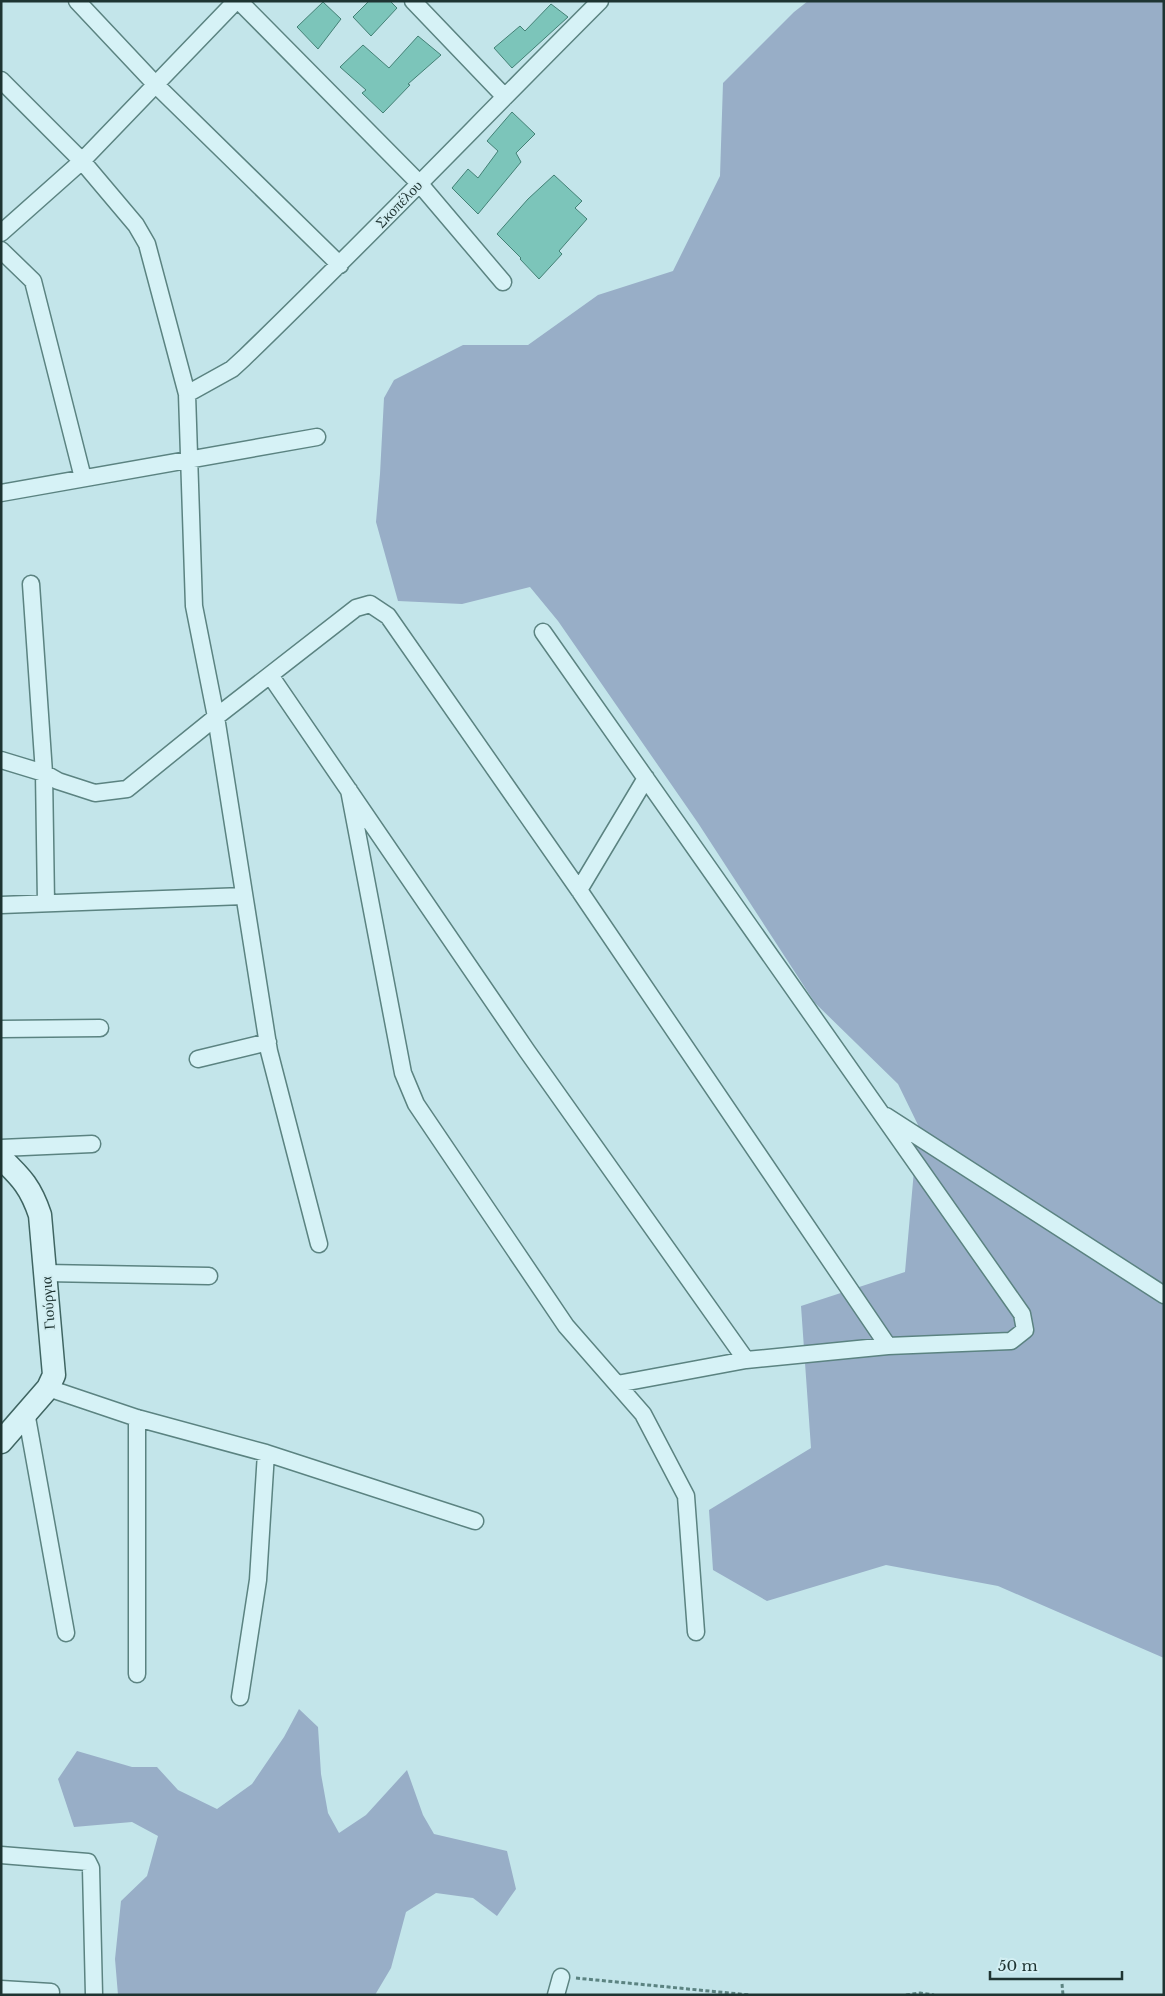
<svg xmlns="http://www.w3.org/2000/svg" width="1165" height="1996" font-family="'Libre Baskerville',serif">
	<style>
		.green { fill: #98aec7 }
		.building { fill: #7cc5ba; stroke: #438075 }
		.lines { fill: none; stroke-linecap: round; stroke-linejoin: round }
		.street-casing { stroke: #5b8381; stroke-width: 19 }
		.secondary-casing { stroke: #3f6562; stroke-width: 25 }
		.path { stroke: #5b8381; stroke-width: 3; stroke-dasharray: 4 2.5; stroke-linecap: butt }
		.street { stroke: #d6f2f6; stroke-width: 16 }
		.secondary { stroke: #d6f2f6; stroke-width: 22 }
		.labels { text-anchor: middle; stroke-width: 4; stroke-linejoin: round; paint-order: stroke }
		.street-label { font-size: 15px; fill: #1e3432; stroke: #d2eef2 }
	</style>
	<rect width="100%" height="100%" fill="#c3e5ea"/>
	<path class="green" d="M808,1H1164V1658L998,1586L886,1565L767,1601L713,1570L709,1510L811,1448L801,1306L905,1272L918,1125L898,1084L815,1003L698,823L558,621L530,587L462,604L398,601L376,522L380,474L384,398L394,380L463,345H528L598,295L673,271L720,176L723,83L794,12Z
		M299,1709L318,1727L321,1774L328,1813L339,1833L366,1815L407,1770L423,1815L434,1834L507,1851L516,1889L497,1916L473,1898L436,1893L406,1912L391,1968L375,1995H118L115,1959L121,1901L147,1876L158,1836L132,1822L74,1827L58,1779L77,1751L132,1767H157L178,1790L217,1809L252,1784L284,1737Z"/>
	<path class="building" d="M369,1H390L397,8L371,36L353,17Z
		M323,2L341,19L318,49L297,27Z
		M551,4L568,17L512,68L494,48L520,26L525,31Z
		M418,36L441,55L408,84L410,85L383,113L362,93L366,90L340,67L363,45L389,68Z
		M512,112L535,134L516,153L521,162L478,214L452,188L468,169L478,178L498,151L487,141Z
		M554,175L582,201L575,208L587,219L559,251L562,254L539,279L520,259L521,258L497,234L528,199Z"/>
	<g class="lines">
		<g class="street-casing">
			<path id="street" d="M77,1L156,85L340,265
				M239,1L419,183L503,282
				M413,1L505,97
				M1,80L82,161L136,225L147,244L187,394L194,606L216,717L269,1051L319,1244
				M1,233L82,161L236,1
				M1,250L33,281L83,478
				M187,394L232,369L244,358C365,241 481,120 600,1
				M1,493L317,437
				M31,584L44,773L46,903
				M543,632L1022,1314L1025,1330L1011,1341L888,1346L746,1360L617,1384
				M270,675L527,1051L746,1360
				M1,760L44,773L58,781L95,793L127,789L216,717L356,608L370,604L388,616L579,890L888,1346
				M349,790L403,1073L416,1104L566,1326L643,1414L686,1496L696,1632
				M579,890L646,778
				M1,905L244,896
				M1,1029L100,1028
				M198,1059L268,1042
				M886,1116L1164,1295
				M1,1148L92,1144
				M46,1273L209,1276
				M48,1388L137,1418L266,1453L475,1521
				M26,1412L66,1633
				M137,1674V1418
				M240,1697L258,1580L266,1453
				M1,1855L88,1862L91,1868L94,1995
				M1,1989L51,1992
				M556,1995L561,1977"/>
		</g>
		<g class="secondary-casing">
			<path id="secondary" d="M1,1158C22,1178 31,1188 40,1215L54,1375L48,1388L1,1442"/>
		</g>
		<path class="path" d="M576,1978L750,1995
			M1062,1984L1063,1995
			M906,1995L920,1993L934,1995"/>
		<use href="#street" class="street"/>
		<use href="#secondary" class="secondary"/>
	</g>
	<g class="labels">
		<g class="street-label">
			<text transform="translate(399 204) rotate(-46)" y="5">Σκοπέλου</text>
			<text transform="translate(48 1303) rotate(-94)" y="5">Γιούργια</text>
		</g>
	</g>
	<rect width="1165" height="1996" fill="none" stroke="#1e3432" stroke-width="5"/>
	<path d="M990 1971v8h132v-8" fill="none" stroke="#1e3432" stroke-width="2.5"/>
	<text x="998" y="1971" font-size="15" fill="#1e3432" stroke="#d2eef2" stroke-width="4" paint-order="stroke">50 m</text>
</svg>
